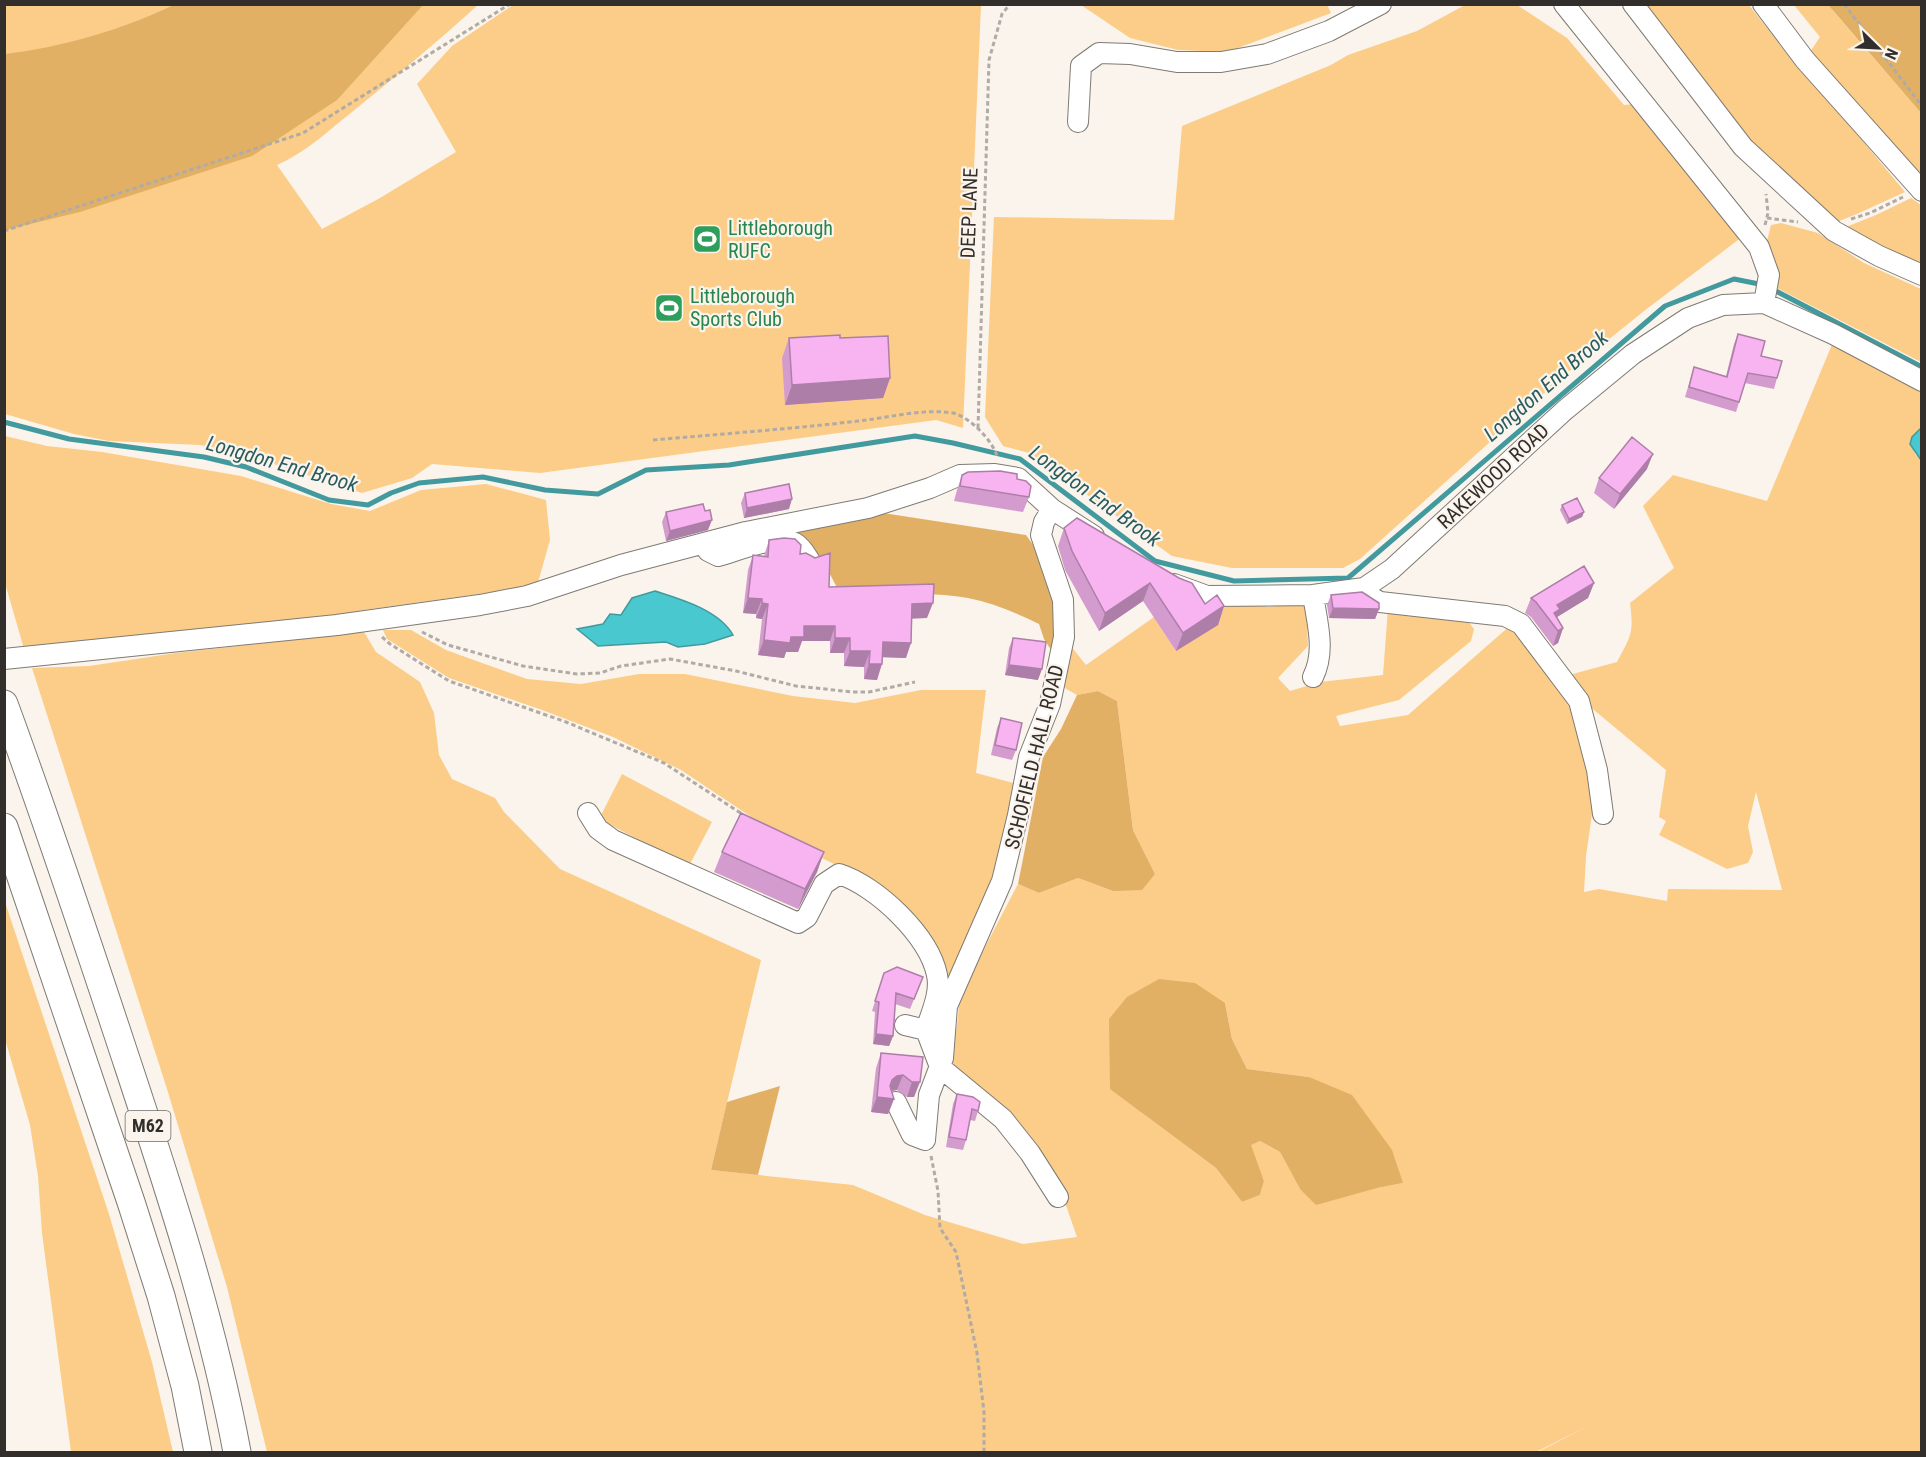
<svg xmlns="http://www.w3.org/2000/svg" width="1926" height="1457" font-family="'Roboto Condensed',sans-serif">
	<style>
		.green { fill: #fbcd88; fill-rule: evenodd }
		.forest { fill: #e1b065 }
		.water { fill: #4ac8cf; stroke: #429a9e; stroke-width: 1.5 }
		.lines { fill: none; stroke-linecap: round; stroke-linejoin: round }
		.stream { stroke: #429a9e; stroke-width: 5 }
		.minor-casing { stroke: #7f7a73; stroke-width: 22 }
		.highway-casing { stroke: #7f7a73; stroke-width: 29 }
		.path { stroke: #b0aba5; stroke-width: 3; stroke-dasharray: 4.5 3; stroke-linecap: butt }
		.minor { stroke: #fff; stroke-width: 20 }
		.highway { stroke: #fff; stroke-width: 27 }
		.wall { fill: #d49bce }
		.shaded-wall { fill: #ad7ea8 }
		.building { fill: #f7b4f0; stroke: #ad7ea8; stroke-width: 1.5 }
		.labels { text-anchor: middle; stroke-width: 4.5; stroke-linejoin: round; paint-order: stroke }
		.shield { fill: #faf4ec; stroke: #6d6965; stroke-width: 1.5 }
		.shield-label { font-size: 18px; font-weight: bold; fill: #312e2b }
		.street-label { font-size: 20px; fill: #312e2b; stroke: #faf4ec }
		.leisure-label { font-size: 20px; fill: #27864d; stroke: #faf4ec; text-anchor: start }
		.water-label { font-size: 21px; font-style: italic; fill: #285c5f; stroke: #faf4ec }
	</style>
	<rect width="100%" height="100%" fill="#faf4ec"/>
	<path class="green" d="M1327,4L1331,13L1227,52L1178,50L1130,38L1081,5Z
		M4,5H478C437,42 395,77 352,112C328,131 305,153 277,165L322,229L380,198L456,152L417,84L452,46L513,5H981L963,428L936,420L540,473L432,464L412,478L362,493L243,454L200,445L109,441L74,434L5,414Z
		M1465,5H1517L1567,38L1624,105L1635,104L1742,237L1644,311L1561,378L1360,559L1343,568H1232L1172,556L1029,453L1003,446L985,417L994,217L1174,220L1182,126L1331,65L1348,55L1417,31Z
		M1640,5H1749L1798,68L1803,69L1905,192L1857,214L1834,223L1763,158Z
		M1794,5H1828L1921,113V183L1810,52L1820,37Z
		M1911,198L1921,205V272L1841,229L1876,215Z
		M1781,223L1818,233L1864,263L1921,289V362L1775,287L1766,245L1771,225Z
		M1833,342L1921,390V427L1912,437L1915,454L1922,460L1921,1452H1538L1588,1426L1536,1452H267L227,1287L167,1089L32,668L89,666L176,653L364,632L376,652L420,682L434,713L439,755L452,779L495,798L504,812L560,869L761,960L711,1170L853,1185L925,1215L1023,1244L1077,1237L1060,1188L947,1066L957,1026L960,995L1018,884L1039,893L1078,878L1113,891L1155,874L1133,830L1117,701L1098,691L1077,695L1063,687L1070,645L1086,665L1154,617L1176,651L1183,597L1248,602L1268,607L1306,602L1308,646L1278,678L1290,691L1320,682L1383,675L1388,608L1465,617L1474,629L1471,641L1399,700L1336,716L1340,726L1408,715L1512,624L1567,697L1579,729L1594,800L1586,856L1584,892L1599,889L1667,901L1668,889L1782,890L1756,792L1748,826L1753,852L1748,863L1727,869L1659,835L1666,821L1659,817L1666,770L1588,705L1569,675L1617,662C1631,636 1634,633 1630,603L1674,568L1643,506L1673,475L1767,501ZM1225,1003L1232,1039L1247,1069L1309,1077L1403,1183L1377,1188L1300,1189L1280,1152L1260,1141L1250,1145L1264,1181L1260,1195L1242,1202L1216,1168L1145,1115Z
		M5,436L47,446L102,452L241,476L331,504L370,511L421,490L486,484L546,500L550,540L537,586L364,610L245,632L24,649L5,583Z
		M383,630H411L446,650L527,679L581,684L639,674H685L793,696L855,703L921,690H986L976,773L1017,784L997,877L943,1005L940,960L883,893L832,863L787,841L681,770L613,737L542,710L449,678L387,639Z
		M622,774L712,822L689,866L599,819Z
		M5,902L109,1214L152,1362L173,1452H71L42,1233L38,1176L30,1125L5,1039Z"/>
	<path class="forest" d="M174,5H423L337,100L252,156L80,212L5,230V54C63,47 121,30 174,5Z
		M1828,5H1921V113L1836,14Z
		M883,513L1026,535C1056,574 1057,606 1053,653L1044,639L1039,624C1016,613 993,603 968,598C928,590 883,596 842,597C829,572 817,546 792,530Z
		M1098,691L1117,701L1133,830L1155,874L1142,890L1113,891L1078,878L1039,893L1018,884L1043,757L1061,729L1077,695Z
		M1159,979L1195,983L1225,1003L1232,1039L1247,1069L1309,1077L1352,1095L1392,1150L1403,1183L1377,1188L1316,1205L1300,1189L1280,1152L1260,1141L1251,1145L1264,1181L1260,1195L1242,1202L1216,1168L1110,1089L1109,1019L1127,997Z
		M780,1086L758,1175L711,1170L727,1102Z"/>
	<path class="water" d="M1921,428V427V460L1910,444L1912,437Z
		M655,591C680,599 719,610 733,635L705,644L678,647L666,642L598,646L577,629L603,624L610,614L621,615L632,598Z"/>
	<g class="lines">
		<path class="stream" d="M1772,289L1922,367
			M4,422L69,439L204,457L246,467L329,500L368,505L391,493L419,483L483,477L545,490L598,494L646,470L729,465L915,436L953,443L1020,459L1155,561L1234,581L1348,578L1665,306L1734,279L1764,285"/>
		<g class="minor-casing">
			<path id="minor" d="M1564,4L1759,247L1769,275L1764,303
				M1633,4L1743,147L1834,231L1879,256L1922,275
				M1763,4L1805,60L1922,191
				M1078,122L1081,66L1099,53L1130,54L1177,62H1221L1267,54L1329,31L1381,4
				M704,544L708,551L718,556C737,551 777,534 795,543C802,547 806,555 810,561
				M1174,584L1207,596L1313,595L1364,588L1392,569L1565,410L1633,354L1688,318L1723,305L1764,303L1833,334L1922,381
				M1364,588L1369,596L1380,602L1505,616L1521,624L1579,701L1597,770L1603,814
				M1313,595C1317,622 1326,651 1313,677
				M4,659L337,625L480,605L527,596L621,565L746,532L868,508L930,488L960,475L995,474L1018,478L1052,509L1094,536
				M588,813L598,829L613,840L798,923L807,917L824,884L839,874C877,886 929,936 937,975C941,993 931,1013 926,1030
				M905,1025L926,1030L940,1067L1003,1119L1030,1153L1058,1197
				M896,1102L912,1135L925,1140L929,1095L943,1058L947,1006L1002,881L1018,815L1029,757L1050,704L1064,637L1063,600L1041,535L1044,522L1052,509"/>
		</g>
		<g class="highway-casing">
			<path id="highway" d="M4,704C47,821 86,938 125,1056C168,1186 212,1318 237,1452
				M4,827L131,1202L161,1296L185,1386L198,1452"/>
		</g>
		<path class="path" d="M1844,4L1922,106
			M1767,218L1798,222
			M1851,219L1870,213L1903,197
			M1765,225L1768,213L1766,194
			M4,231L303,133L510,4
			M978,428L989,60L1002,14L1010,4
			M653,440C721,434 790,429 858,421C889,418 922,408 953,413C970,417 992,440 997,456
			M422,632L448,645L523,666L577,674L600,673L621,666L670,659L736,671L796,686L853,692H869L915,682
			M382,637L390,644L449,681L566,722L664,763L742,814
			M931,1156L938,1191L940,1228L956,1252L977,1353L984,1412V1452"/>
		<use href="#minor" class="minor"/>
		<use href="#highway" class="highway"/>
	</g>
	<path class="wall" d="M1738,334L1761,356L1777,378L1774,389L1745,383L1736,412L1685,397L1694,367L1726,376L1734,344Z
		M789,338H840L890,378L883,398L785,405L782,358Z
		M1647,469L1614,509L1594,493L1599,478Z
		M962,475L1017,479L1029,497L1023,512L954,501L957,490Z
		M745,493L789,509L744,518L741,503Z
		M1562,505L1584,512L1582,517L1567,524L1560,510Z
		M705,511L708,530L666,541L662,522L666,512Z
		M1064,528L1205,604L1224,606L1218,625L1176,651L1143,601L1099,631L1065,570L1058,546Z
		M769,540L800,554L829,587L927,618H912L906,658L882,657L877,680L864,679V667L844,666V653H830V641H802L798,652H786L784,658L758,655L762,619L756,618V614L743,613L748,570L753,555L764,556Z
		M1594,583L1588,598L1557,617L1563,628L1558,643L1553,646L1531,617L1525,613L1531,598Z
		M1331,595L1379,609L1375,619L1329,618L1327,605Z
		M1013,638L1038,680L1005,675L1009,648Z
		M1001,718L1016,750L1012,760L991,755L997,728Z
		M722,852H824L817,872L798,909L714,872Z
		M884,973L923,977L910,1009L895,1004L893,1036L889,1046L873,1044L875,1012L872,1011Z
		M881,1053L923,1057L914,1097H907L897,1090L891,1091L894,1099L888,1114L871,1112L876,1068Z
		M957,1094L978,1111L975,1121L970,1120L966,1140L963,1150L946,1147L953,1104Z"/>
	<path class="shaded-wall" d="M890,378L883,398L785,405L792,385Z
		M1653,454L1647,469L1614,509L1620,494Z
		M792,499L789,509L744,518L747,508Z
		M1584,512L1582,517L1567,524L1569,519Z
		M712,520L708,530L666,541L670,531Z
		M1150,583L1143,601L1099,631L1105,613Z
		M1594,583L1588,598L1557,617L1551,622L1557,605Z
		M748,598L762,599L756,614L743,613Z
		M762,603L768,604L762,619L756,618Z
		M933,603L927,618L906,619L912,604Z
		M1224,606L1218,625L1176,651L1183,633Z
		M1333,608L1379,609L1375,619L1329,618Z
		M804,626H835L830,641H802L798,652H786L784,658L758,655L764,640L791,637Z
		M1563,628L1558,643L1553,646L1558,631Z
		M835,638H850L844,653H830Z
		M883,642L911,643L906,658L877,657Z
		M850,651H870L864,667L844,666Z
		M869,664H882L877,680L864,679Z
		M1009,665L1042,669L1038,680L1005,675Z
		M824,852L817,872L798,909L805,889Z
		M876,1034L893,1036L889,1046L873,1044Z
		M903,1075L897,1090L891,1091L894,1099L888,1114L871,1112L877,1097L892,1080L897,1076Z
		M912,1082H920L914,1097H907Z"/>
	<path class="building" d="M1738,334L1765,341L1761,356L1782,361L1777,378L1748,373L1739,402L1689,387L1694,367L1727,377Z
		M840,335V338L888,336L890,378L792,385L789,338Z
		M1632,437L1653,454L1620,494L1599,478Z
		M1000,471L1017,474V479L1026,481L1031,486L1029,497L960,486L962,475L968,472Z
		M789,484L792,499L747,508L745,493Z
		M1577,498L1584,512L1569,519L1562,505Z
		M703,504L705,511L710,510L712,520L670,531L666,512Z
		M1077,518L1179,578L1192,583L1205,604L1217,595L1224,606L1183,633L1150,583L1105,613L1072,551L1064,528Z
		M784,538L795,539L801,545L800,554L806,553L815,558L830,553L829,587L934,584L933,603L912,604L911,643L883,642L882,664H869L870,651H850V638H835V626H804V637H791L790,643L764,640L768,604L762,603V599L748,598L753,555L768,557L769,540Z
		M1584,566L1594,583L1557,605L1560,609L1554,613L1563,628L1558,631L1536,602L1531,598Z
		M1362,592L1379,603V609L1333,608L1331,595Z
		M1013,638L1046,642L1042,669L1009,665Z
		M1001,718L1022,723L1016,750L995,745Z
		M741,813L824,852L805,889L722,852Z
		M897,967L923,977L914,999L896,993L893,1036L876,1034L879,1002L875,1001L884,973Z
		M881,1053L923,1057L920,1082H912L903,1075L897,1076L892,1080L890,1086L894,1099L877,1097Z
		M957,1094L973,1097L980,1102L978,1111L972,1109L966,1140L949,1137Z"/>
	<defs>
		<g id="stadium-square" transform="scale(1.5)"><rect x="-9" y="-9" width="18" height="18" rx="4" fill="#2e9e5b" stroke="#faf4ec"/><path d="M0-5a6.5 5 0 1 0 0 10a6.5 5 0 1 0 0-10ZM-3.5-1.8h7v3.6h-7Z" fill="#fff"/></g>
	</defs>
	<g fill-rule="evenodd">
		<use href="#stadium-square" x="707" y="239"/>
		<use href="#stadium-square" x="669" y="308"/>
	</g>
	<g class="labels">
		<rect class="shield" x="125.5" y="1111" width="45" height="30" rx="4.5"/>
		<g class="shield-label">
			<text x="148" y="1132">M62</text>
		</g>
		<g class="street-label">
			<text transform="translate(969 213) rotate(-88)" y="7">DEEP LANE</text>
			<text transform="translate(1493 476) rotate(-43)" y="7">RAKEWOOD ROAD</text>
			<text transform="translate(1034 757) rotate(-76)" y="7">SCHOFIELD HALL ROAD</text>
		</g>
		<g class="leisure-label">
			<text x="728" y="235">Littleborough<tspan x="728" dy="23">RUFC</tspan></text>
			<text x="690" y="303">Littleborough<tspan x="690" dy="23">Sports Club</tspan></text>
		</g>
		<g class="water-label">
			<text transform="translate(1546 386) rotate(-41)" y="7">Longdon End Brook</text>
			<text transform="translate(282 464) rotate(16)" y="7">Longdon End Brook</text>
			<text transform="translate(1095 496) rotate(36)" y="7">Longdon End Brook</text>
		</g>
	</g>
	<rect width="1926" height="1457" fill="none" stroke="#312e2b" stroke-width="12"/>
	<g transform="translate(1878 48) rotate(114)" stroke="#faf4ec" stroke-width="4.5" paint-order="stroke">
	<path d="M0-4.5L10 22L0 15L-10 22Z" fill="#312e2b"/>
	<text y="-9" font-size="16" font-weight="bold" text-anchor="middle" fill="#312e2b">N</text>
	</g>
</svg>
